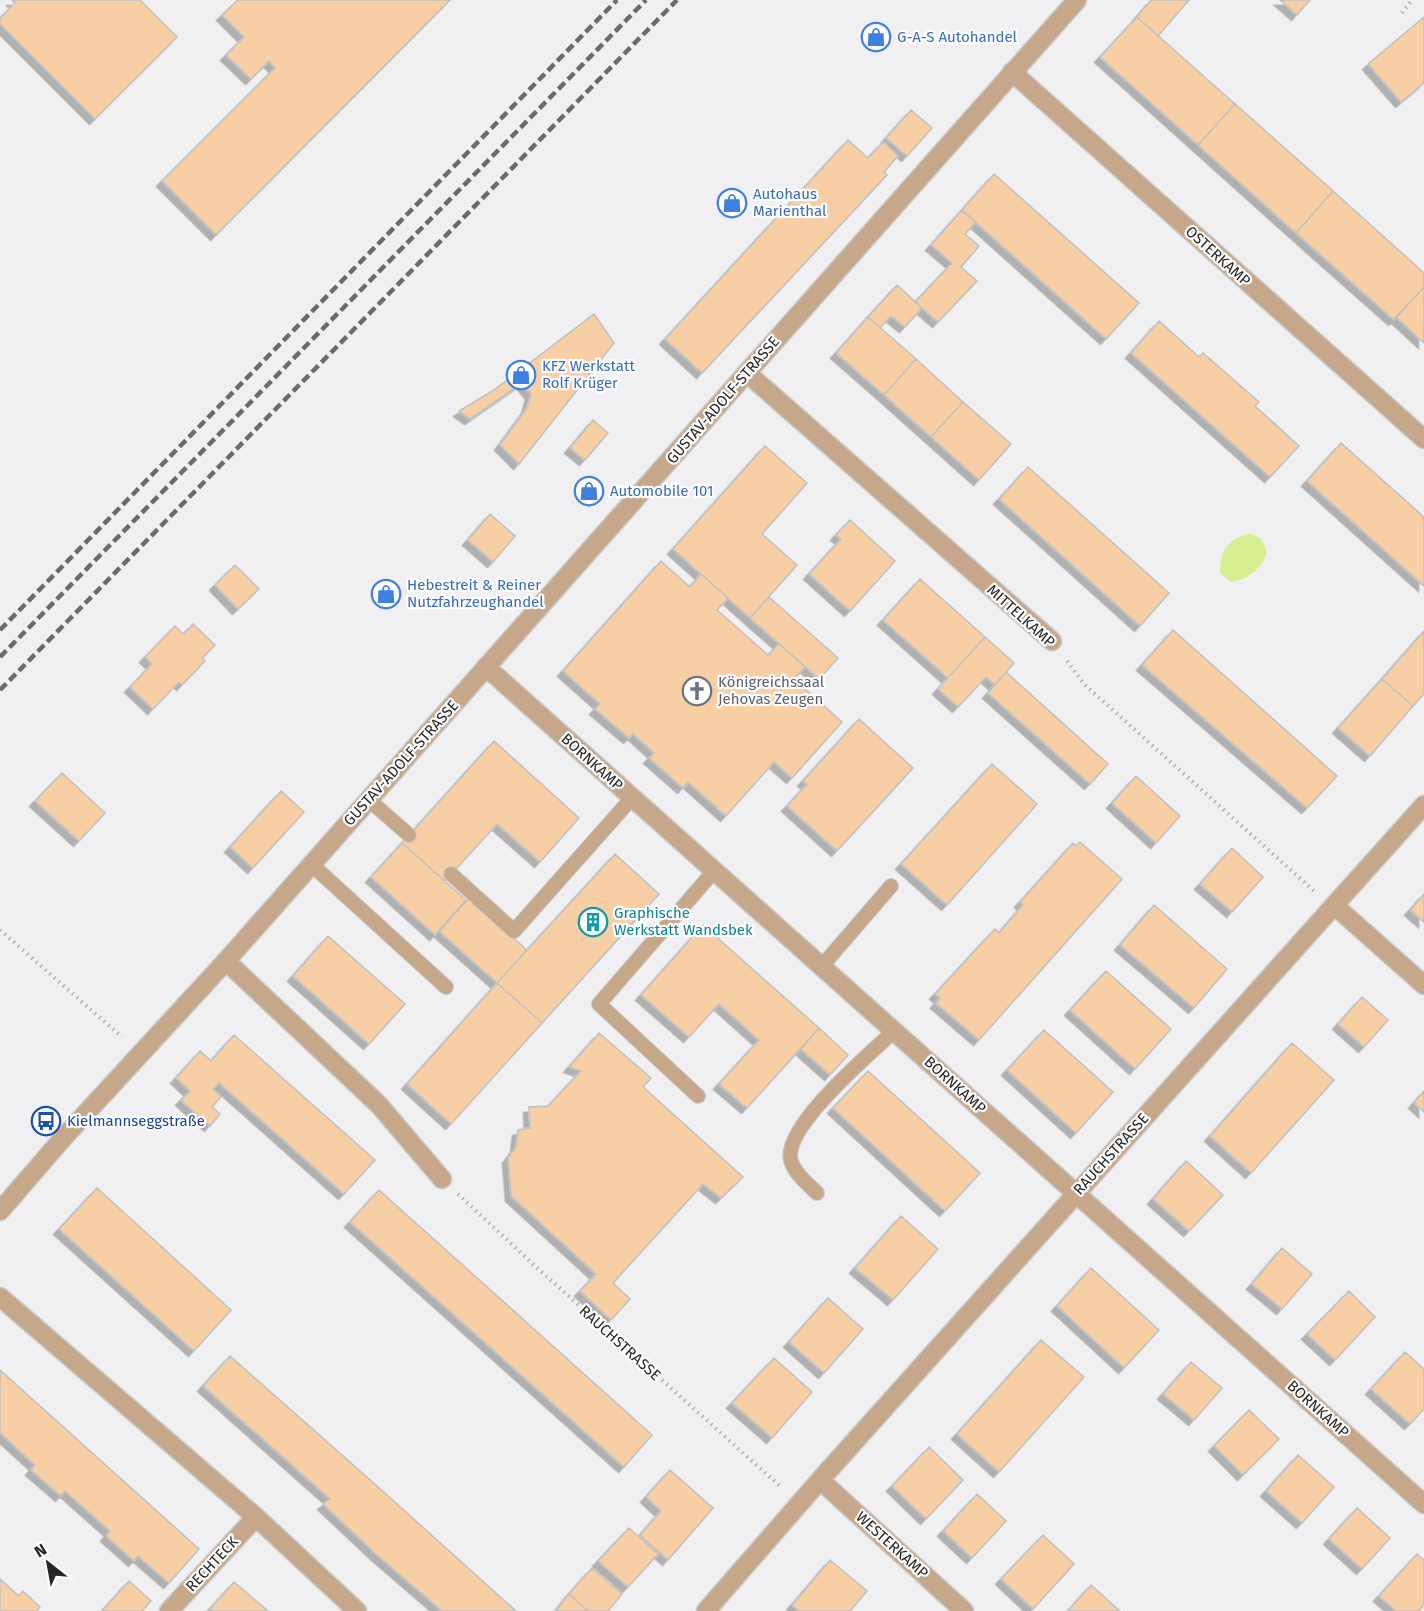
<svg xmlns="http://www.w3.org/2000/svg" width="1424" height="1611" font-family="'Fira Sans',sans-serif">
	<style>
		.green { fill: #d7ef93 }
		.building { fill: #f8cfa5; stroke: #c2c0bf; stroke-width: 1.5; filter: url(#shadow) }
		.lines { fill: none; stroke-linecap: round; stroke-linejoin: round }
		.service-casing { stroke: #cbcbcd; stroke-width: 16 }
		.minor-casing { stroke: #cbcbcd; stroke-width: 21 }
		.tertiary-casing { stroke: #cbcbcd; stroke-width: 21 }
		.path { stroke: #b0b0b2; stroke-width: 4; stroke-dasharray: 1.5 4.5; stroke-linecap: butt }
		.service { stroke: #c6a78a; stroke-width: 14 }
		.minor { stroke: #c6a78a; stroke-width: 18 }
		.tertiary { stroke: #c6a78a; stroke-width: 18 }
		.rail { stroke: #6b6b6c; stroke-width: 4.5; stroke-dasharray: 9 4.5; stroke-linecap: butt }
		.labels { text-anchor: middle; stroke-width: 4.5; stroke-linejoin: round; paint-order: stroke }
		.shop-label { font-size: 15px; fill: #366cbe; stroke: #fefeff; text-anchor: start }
		.street-label { font-size: 15px; fill: #252526; stroke: #fefeff }
		.worship-label { font-size: 15px; fill: #5b616d; stroke: #fefeff; text-anchor: start }
		.culture-label { font-size: 15px; fill: #0d838f; stroke: #fefeff; text-anchor: start }
		.transit-label { font-size: 15px; fill: #164399; stroke: #fefeff; text-anchor: start }
	</style>
	<defs>
		<filter id="shadow"><feDropShadow dx="-5.5" dy="5.5" stdDeviation="0" flood-color="#0004"/></filter>
	</defs>
	<rect width="100%" height="100%" fill="#f0f0f2"/>
	<path class="green" d="M1250,533L1261,539L1267,552C1260,570 1250,578 1231,582L1220,573C1219,551 1229,539 1250,533Z"/>
	<path class="building" d="M12,0H140L177,37L95,119L0,24V18L15,3Z
		M238,0H450L216,235L162,181L275,68L269,61L251,79L226,55L244,37L222,15Z
		M1151,0H1189L1158,36L1137,17Z
		M1280,0H1310L1297,15Z
		M1137,17L1235,104L1198,145L1100,57Z
		M1424,17V83L1401,102L1368,64Z
		M1235,104L1333,191L1296,233L1198,145Z
		M911,110L932,128L907,156L886,138Z
		M848,140L868,158L883,142L898,156L884,172L887,175L702,373L665,339Z
		M994,174L1139,303L1106,339L962,210Z
		M1333,191L1424,273V287L1394,320L1296,233Z
		M962,210L976,222L965,234L979,246L961,267L977,281L938,322L915,302L952,263L931,245Z
		M897,285L922,308L905,327L891,316L880,328L868,317Z
		M1424,287V343L1396,317Z
		M594,314L614,343L519,464L500,445L527,408L531,394L522,383L470,419L459,411L494,390Z
		M868,317L916,359L884,395L836,353Z
		M1159,321L1199,357L1203,353L1259,402L1255,406L1299,446L1270,477L1131,353Z
		M916,359L963,402L931,437L884,395Z
		M963,402L1011,444L979,480L931,437Z
		M593,420L608,433L585,460L570,448Z
		M1341,443L1424,517V586L1307,481Z
		M765,446L807,483L762,534L797,565L750,618L673,549Z
		M1028,467L1169,593L1140,626L999,499Z
		M490,514L515,536L493,562L468,540Z
		M850,520L895,561L850,611L809,574L841,539L836,535Z
		M661,561L690,587L701,574L728,598L717,610L768,655L779,644L805,667L794,679L842,722L792,778L774,762L726,816L688,782L683,788L649,758L654,753L633,734L629,738L595,709L600,704L563,671Z
		M235,565L259,589L238,609L215,585Z
		M920,579L985,637L948,678L883,620Z
		M769,597L838,658L819,679L750,618Z
		M193,624L215,645L202,658L205,661L182,685L179,682L153,709L130,687L152,664L145,657L175,626L183,634Z
		M1173,630L1337,776L1307,808L1142,665Z
		M1424,631V694L1413,706L1382,679Z
		M985,637L1014,663L995,685L986,677L958,707L938,689Z
		M1006,672L1108,764L1090,784L988,693Z
		M1382,679L1413,706L1370,756L1338,728Z
		M859,719L913,768L837,851L787,806L807,784L803,781Z
		M494,741L579,818L540,862L497,824L445,881L402,843Z
		M992,764L1037,804L947,905L901,864Z
		M62,773L105,813L79,841L35,801Z
		M1136,776L1180,816L1156,843L1112,803Z
		M281,791L304,812L253,868L230,847Z
		M1080,842L1122,879L979,1040L936,1003L940,998L935,994L995,929L999,933L1023,905L1020,902L1073,843L1076,846Z
		M402,843L466,900L435,935L371,877Z
		M1232,848L1263,877L1232,912L1200,884Z
		M615,854L659,894L542,1023L497,983Z
		M1424,894V922L1410,910Z
		M469,898L527,950L497,983L439,931Z
		M1154,905L1227,969L1194,1008L1120,945Z
		M703,925L819,1028L747,1108L719,1084L759,1040L719,1004L689,1037L641,995Z
		M328,936L405,1004L369,1044L293,976Z
		M1106,971L1171,1029L1135,1069L1070,1010Z
		M497,983L542,1023L451,1124L407,1084Z
		M1362,997L1388,1020L1364,1047L1338,1024Z
		M819,1028L848,1055L830,1075L801,1049Z
		M1044,1030L1113,1092L1076,1133L1007,1070Z
		M599,1033L651,1078L643,1087L743,1177L721,1198L703,1184L613,1283L630,1299L611,1320L580,1291L596,1274L511,1196L508,1158L516,1147L518,1130L530,1128L529,1107L548,1106L581,1071L569,1067Z
		M234,1035L375,1160L344,1194L219,1083L213,1089L221,1097L212,1107L220,1114L210,1126L181,1100L190,1091L176,1078L200,1051L211,1061Z
		M1292,1043L1334,1080L1251,1173L1210,1136Z
		M868,1071L980,1173L945,1211L833,1108Z
		M1424,1091V1112L1414,1103Z
		M1186,1161L1223,1195L1189,1231L1153,1199Z
		M97,1188L231,1310L194,1351L59,1229Z
		M379,1190L652,1435L624,1467L350,1222Z
		M901,1216L938,1249L893,1300L855,1268Z
		M1282,1248L1312,1274L1282,1309L1252,1284Z
		M1091,1268L1159,1330L1124,1368L1057,1306Z
		M1349,1291L1375,1317L1335,1360L1307,1334Z
		M828,1298L863,1329L824,1373L789,1342Z
		M1041,1340L1084,1377L999,1472L957,1434Z
		M1405,1352L1424,1369V1409L1410,1424L1371,1389Z
		M230,1356L368,1478L516,1611H442L377,1555L323,1504L330,1499L203,1386Z
		M774,1358L812,1392L772,1438L732,1403Z
		M1191,1362L1222,1388L1194,1420L1163,1394Z
		M0,1370L199,1549L169,1583L138,1556L134,1561L106,1536L110,1531L65,1491L61,1496L31,1470L35,1465L0,1433Z
		M1249,1410L1279,1439L1243,1475L1214,1446Z
		M929,1447L963,1480L926,1519L892,1486Z
		M1298,1455L1334,1487L1302,1523L1266,1491Z
		M670,1470L713,1508L668,1560L640,1535L661,1511L646,1497Z
		M977,1494L1006,1521L972,1558L943,1531Z
		M1357,1508L1390,1538L1362,1569L1329,1539Z
		M629,1528L658,1554L628,1587L598,1561Z
		M1043,1535L1074,1564L1033,1609L1001,1579Z
		M1417,1554L1424,1560V1605L1419,1611H1396L1379,1596Z
		M830,1560L867,1591L850,1611H799L792,1605Z
		M592,1568L622,1594L608,1611H588L569,1594Z
		M0,1579L19,1596L23,1591L40,1607L37,1611H0Z
		M129,1581L151,1601L142,1611H102Z
		M234,1582L255,1600L268,1611H212L210,1609Z
		M1091,1585L1120,1611H1068Z
		M569,1594L588,1611H556Z"/>
	<g class="lines">
		<g class="service-casing">
			<path id="service" d="M369,800L409,835
				M311,864L446,987
				M451,874L514,931L632,798
				M822,966L891,886
				M698,1096L599,1004L714,871
				M817,1193C807,1183 795,1174 791,1161C781,1128 871,1053 894,1031"/>
		</g>
		<g class="minor-casing">
			<path id="minor" d="M1012,72L1424,439
				M747,373L1052,641
				M486,667L1424,1504
				M1335,906L1424,985
				M226,961L379,1105L442,1179
				M0,1297L256,1517L357,1611
				M820,1480L964,1611
				M169,1611L256,1517
				M706,1611L820,1480L1424,805"/>
		</g>
		<g class="tertiary-casing">
			<path id="tertiary" d="M0,1211L64,1137L226,961L1077,0"/>
		</g>
		<path class="path" d="M1402,13L1412,0
			M1067,661L1084,684L1314,891
			M0,930L122,1037
			M458,1194L535,1266L781,1487"/>
		<use href="#service" class="service"/>
		<use href="#minor" class="minor"/>
		<use href="#tertiary" class="tertiary"/>
		<path class="rail" d="M0,630L617,0
			M0,657L646,0
			M0,690L677,0"/>
	</g>
	<defs>
		<g id="shop-ring" transform="scale(1.5)"><circle r="9.5" fill="#fefeff" stroke="#3f7fe0" stroke-width="1.5"/><path d="M-5-2.5h2.3a2.7 3.5 0 0 1 5.4 0H5L5.5 6h-11ZM-1.5-2.5h3a1.5 2.3 0 0 0-3 0Z" fill="#3f7fe0"/></g>
		<g id="church-ring" transform="scale(1.5)"><circle r="9.5" fill="#fefeff" stroke="#6b7280" stroke-width="1.5"/><path d="M-1.2-6h2.4v3.5h3.3v2.4h-3.3V6h-2.4V-.1h-3.3v-2.4h3.3Z" fill="#6b7280"/></g>
		<g id="building-ring" transform="scale(1.5)"><circle r="9.5" fill="#fefeff" stroke="#0f9aa8" stroke-width="1.5"/><path d="M-4-6H4V6H1V3H-1V6H-4ZM-2.5-4.3h1.7v1.8h-1.7ZM.8-4.3h1.7v1.8H.8ZM-2.5-1h1.7V.8h-1.7ZM.8-1h1.7V.8H.8Z" fill="#0f9aa8"/></g>
		<g id="bus-ring" transform="scale(1.5)"><circle r="9.5" fill="#fefeff" stroke="#1a4fb4" stroke-width="1.5"/><path d="M-5-6H5V4H4V6H2V4H-2V6H-4V4H-5ZM-3.5-4V0h7V-4ZM-3.5 1.2v1.5H-2V1.2ZM2 1.2v1.5H3.5V1.2Z" fill="#1a4fb4"/></g>
	</defs>
	<g fill-rule="evenodd">
		<use href="#shop-ring" x="876" y="37"/>
		<use href="#shop-ring" x="732" y="203"/>
		<use href="#shop-ring" x="521" y="375"/>
		<use href="#shop-ring" x="589" y="491"/>
		<use href="#shop-ring" x="386" y="594"/>
		<use href="#church-ring" x="697" y="691"/>
		<use href="#building-ring" x="593" y="922"/>
		<use href="#bus-ring" x="46" y="1121"/>
	</g>
	<g class="labels">
		<g class="shop-label">
			<text x="897" y="42">G-A-S Autohandel</text>
			<text x="753" y="199">Autohaus<tspan x="753" dy="17">Marienthal</tspan></text>
			<text x="542" y="371">KFZ Werkstatt<tspan x="542" dy="17">Rolf Krüger</tspan></text>
			<text x="610" y="496">Automobile 101</text>
			<text x="407" y="590">Hebestreit &amp; Reiner<tspan x="407" dy="17">Nutzfahrzeughandel</tspan></text>
		</g>
		<g class="street-label">
			<text transform="translate(1218 256) rotate(42)" y="5">OSTERKAMP</text>
			<text transform="translate(723 400) rotate(-49)" y="5">GUSTAV-ADOLF-STRASSE</text>
			<text transform="translate(1021 616) rotate(42)" y="5">MITTELKAMP</text>
			<text transform="translate(592 762) rotate(42)" y="5">BORNKAMP</text>
			<text transform="translate(401 763) rotate(-48)" y="5">GUSTAV-ADOLF-STRASSE</text>
			<text transform="translate(955 1085) rotate(42)" y="5">BORNKAMP</text>
			<text transform="translate(1111 1154) rotate(-48)" y="5">RAUCHSTRASSE</text>
			<text transform="translate(620 1343) rotate(42)" y="5">RAUCHSTRASSE</text>
			<text transform="translate(1318 1409) rotate(42)" y="5">BORNKAMP</text>
			<text transform="translate(892 1545) rotate(42)" y="5">WESTERKAMP</text>
			<text transform="translate(212 1564) rotate(-47)" y="5">RECHTECK</text>
		</g>
		<g class="worship-label">
			<text x="718" y="687">Königreichssaal<tspan x="718" dy="17">Jehovas Zeugen</tspan></text>
		</g>
		<g class="culture-label">
			<text x="614" y="918">Graphische<tspan x="614" dy="17">Werkstatt Wandsbek</tspan></text>
		</g>
		<g class="transit-label">
			<text x="67" y="1126">Kielmannseggstraße</text>
		</g>
	</g>
	<g transform="translate(48 1563) rotate(329)" stroke="#fefeff" stroke-width="4.5" paint-order="stroke">
	<path d="M0-4.5L10 22L0 15L-10 22Z" fill="#252526"/>
	<text y="-9" font-size="16" font-weight="bold" text-anchor="middle" fill="#252526">N</text>
	</g>
</svg>
